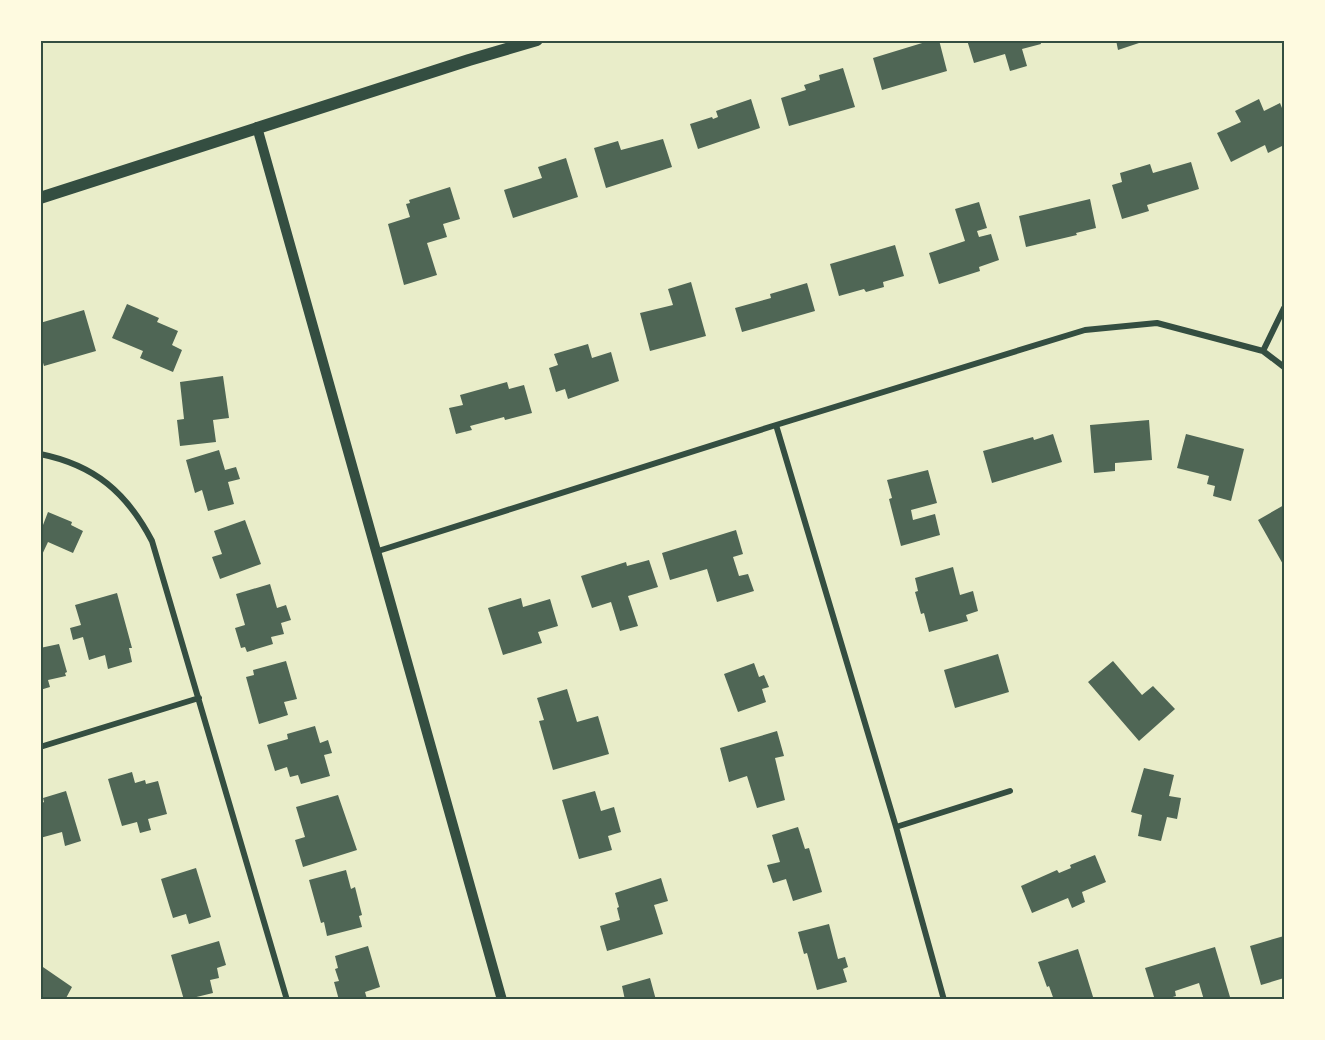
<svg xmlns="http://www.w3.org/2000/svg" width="1325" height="1040" font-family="Raleway,sans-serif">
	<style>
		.building { fill: #4f6655 }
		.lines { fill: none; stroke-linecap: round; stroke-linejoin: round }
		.minor { stroke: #344e41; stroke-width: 6 }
		.tertiary { stroke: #344e41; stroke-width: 10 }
		.secondary { stroke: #344e41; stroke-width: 12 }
		.neatline { fill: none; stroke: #344e41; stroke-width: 2 }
	</style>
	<rect width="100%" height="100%" fill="#e9edc9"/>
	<path class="building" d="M932,40H939L947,71L882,90L873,58Z
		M967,40H1040L1041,44L1022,49L1027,66L1010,71L1005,54L974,63Z
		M1116,40H1145V41L1118,50Z
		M843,68L855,107L789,126L781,98L806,90L804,85L820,80L819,75Z
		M751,99L760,128L698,149L690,124L712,117L713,119L718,117L716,111Z
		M1259,99L1264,111L1280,103L1284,113V145L1268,153L1265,145L1231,162L1217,133L1241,122L1235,111Z
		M663,139L672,167L606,188L594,148L618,141L621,150Z
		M566,158L578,197L513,218L504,190L542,178L538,167Z
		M1191,162L1199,189L1147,205L1149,211L1122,219L1112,185L1122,182L1120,173L1150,164L1153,173Z
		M450,187L460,219L443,224L447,237L427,243L437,275L404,285L388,224L410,217L406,204L410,203L409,200Z
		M1090,199L1096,228L1076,233L1077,235L1026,247L1019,216Z
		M979,202L987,228L977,231L979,237L991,234L999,260L979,267L980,271L939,284L929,253L965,241L955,209Z
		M895,245L904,276L883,282L884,287L866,292L864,289L839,296L830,264Z
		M691,282L706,336L650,351L640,313L673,305L668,289Z
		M807,283L815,311L742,332L735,308L771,298L770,294Z
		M127,304L159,318L157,322L178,331L172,345L182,350L173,372L140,358L143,351L112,338Z
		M84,310L96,351L44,366L40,353V323Z
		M588,344L592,358L611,352L619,381L568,399L565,389L556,392L549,368L558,365L554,354Z
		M223,376L229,418L213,420L216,442L180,446L177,420L184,419L180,382Z
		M507,382L509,389L524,385L532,413L505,420L504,417L470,426L472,430L456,434L449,408L463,405L460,395Z
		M1149,420L1152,460L1115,463V471L1094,473L1090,425Z
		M1053,434L1062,462L992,483L983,451L1033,437L1034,440Z
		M1186,434L1244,449L1231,501L1213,496L1215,486L1207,484L1209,476L1177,468Z
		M219,450L225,470L236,467L240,479L228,482L234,504L208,511L202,490L195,493L186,460Z
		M928,470L937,503L911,510L913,520L935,514L940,535L901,546L889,499L892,498L887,480Z
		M1284,505V566L1258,520Z
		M48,512L72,522L71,525L83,531L73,553L48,542L40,559V523L43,525Z
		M245,520L261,564L220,579L212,557L222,554L214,531Z
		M736,530L743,554L733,557L739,576L748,574L754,591L717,602L707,569L670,580L662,553Z
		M649,560L658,587L628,596L638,626L620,631L611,602L592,608L581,576L626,562L627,566Z
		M953,567L960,595L973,591L978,611L966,615L968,621L929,632L924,613L921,614L915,592L918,591L915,578Z
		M270,584L277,608L286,605L291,620L281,623L284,634L271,637L273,644L247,652L245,647L241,648L235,628L245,625L236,594Z
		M117,593L132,648H129L132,662L108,669L105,655L89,660L83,637L73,640L70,628L81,625L75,605Z
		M521,598L523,607L550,599L558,626L538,632L542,643L503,655L488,608Z
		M59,644L67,672L65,673L66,676L48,680L50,687L40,690V648Z
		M998,654L1009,692L955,708L944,670Z
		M286,661L297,699L284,702L288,715L259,724L246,677L254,675L253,670Z
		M1113,661L1142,695L1153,686L1175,709L1139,741L1088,682Z
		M754,663L759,677L764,675L769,687L762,689L766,702L738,712L724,674Z
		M567,689L577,722L598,716L609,754L553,770L539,721L544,720L537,698Z
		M315,726L320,743L328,740L332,753L324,755L330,776L301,784L298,775L290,777L287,767L275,771L267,745L288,739L287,734Z
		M777,731L784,756L775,758L785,800L757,808L747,776L729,782L720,748Z
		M1144,768L1174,775L1169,796L1181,798L1177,819L1167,817L1161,841L1138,836L1142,815L1131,812Z
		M132,772L135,783L145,780L146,784L158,781L167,814L148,819L151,830L140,833L137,822L122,826L108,779Z
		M66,791L81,841L65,846L62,832L40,838V804L44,802L43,798Z
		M595,791L601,811L614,807L621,832L608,836L612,850L579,859L562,800Z
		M338,795L357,850L303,867L295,840L305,837L296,807Z
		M798,827L805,849L809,848L822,892L793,901L786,879L773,883L767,865L780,862L772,835Z
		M1095,855L1106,882L1082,892L1085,902L1072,908L1068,898L1032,913L1021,886L1057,870L1059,873L1071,868L1070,865Z
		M196,868L211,917L189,924L186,914L173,918L161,879Z
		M346,870L351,889L355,887L362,915L359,916L362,927L327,936L324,922L321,923L309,880Z
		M661,878L668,901L654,905L663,934L607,951L600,926L620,920L617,908L619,907L615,893Z
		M829,924L838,959L845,957L848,967L843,969L847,982L817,990L807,953L804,954L798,932Z
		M1284,936V978L1261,985L1250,946Z
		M219,941L226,965L217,968L219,978L210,980L213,993L184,1000L171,955Z
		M368,946L380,987L365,992L367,999L339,1000L334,982L339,981L335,969L338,968L335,956Z
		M1215,947L1230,997L1224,1000H1204L1199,983L1175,991L1176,996L1163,1000H1155L1145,968Z
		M1078,949L1094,1000H1054L1049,986L1047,987L1038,962Z
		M40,965L72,987L65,1000H40Z
		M650,978L656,1000H625L622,986Z"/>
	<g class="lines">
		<path class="minor" d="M1263,351L1284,308
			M776,425L896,827L944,1000
			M40,454C95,465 127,493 152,541L287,1000
			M375,552L776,425L1085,330L1157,323L1263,351L1284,367
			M40,747L199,698
			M896,827L1010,791"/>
		<path class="tertiary" d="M257,127L502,1000"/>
		<path class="secondary" d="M40,198L469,60L537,40"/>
	</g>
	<rect width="1325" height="1040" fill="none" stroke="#fefae0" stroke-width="84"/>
	<rect x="42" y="42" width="1241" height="956" class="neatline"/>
</svg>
